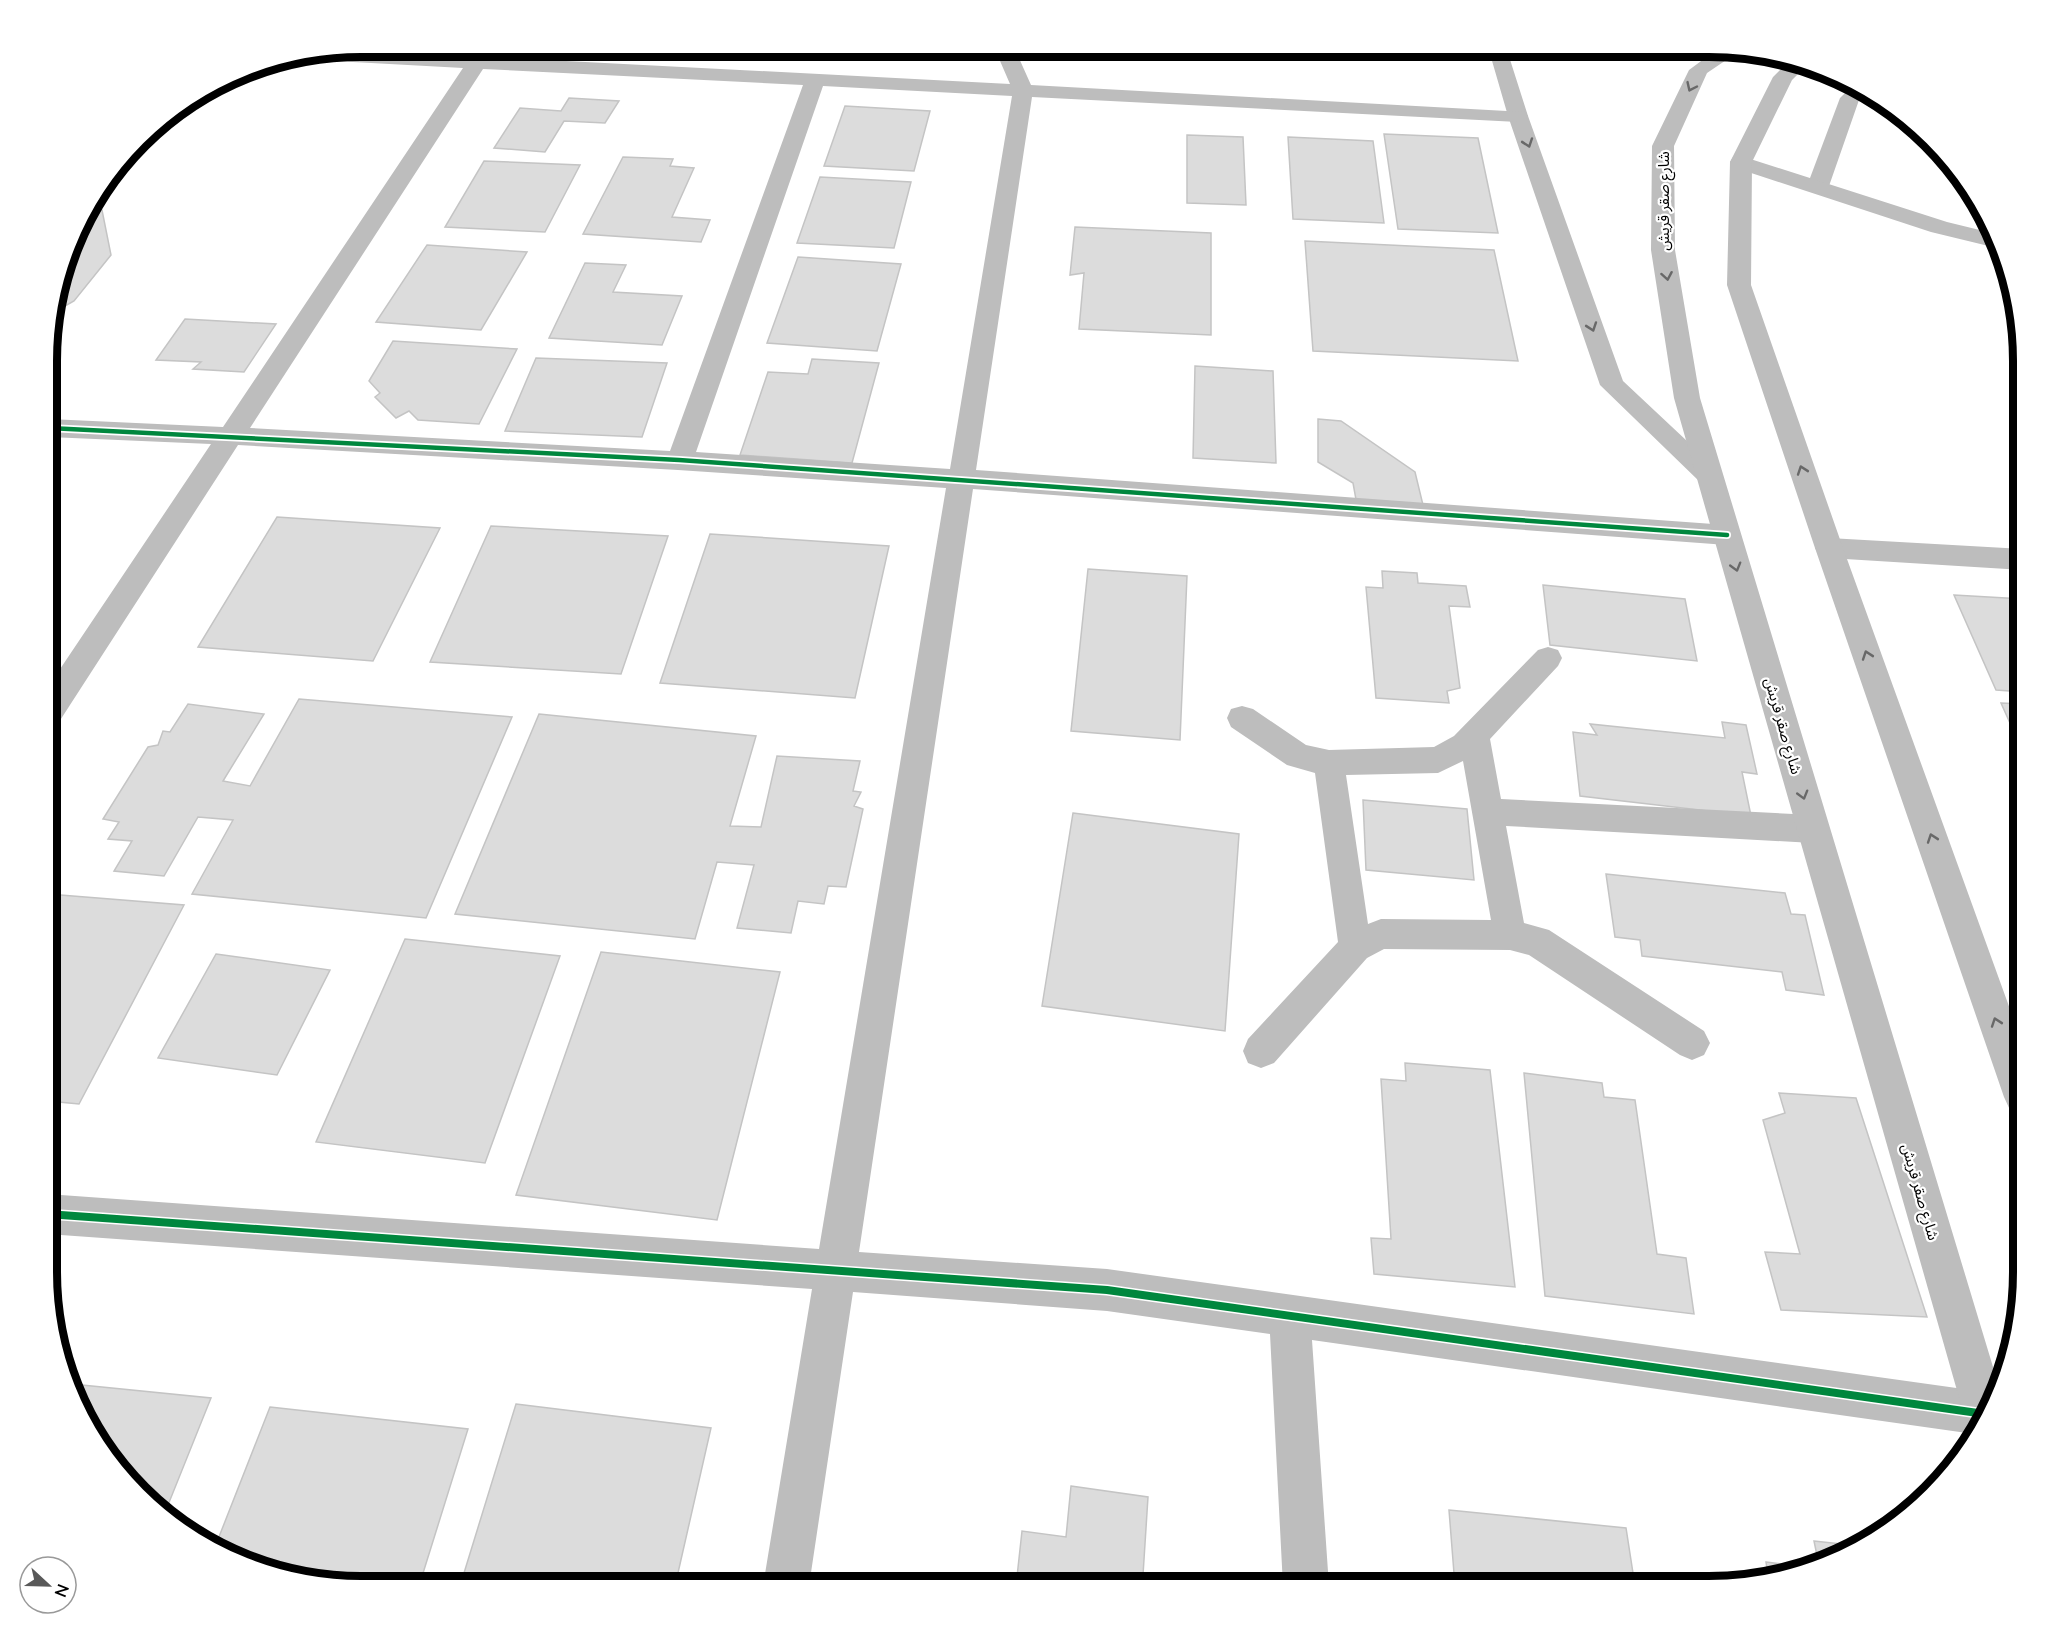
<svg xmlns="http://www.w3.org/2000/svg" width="2070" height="1633" font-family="Lato,'Noto Sans Arabic',sans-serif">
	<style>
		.building { fill: #dcdcdc; stroke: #c4c4c4; stroke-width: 1.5 }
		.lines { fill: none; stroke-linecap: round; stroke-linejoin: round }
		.service { fill: #bdbdbd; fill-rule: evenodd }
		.minor { fill: #bdbdbd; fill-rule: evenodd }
		.tertiary { fill: #bdbdbd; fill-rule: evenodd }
		.cycleway-far1-casing { stroke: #fff; stroke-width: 8 }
		.cycleway-casing { stroke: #fff; stroke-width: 11 }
		.cycleway-far1 { stroke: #00873e; stroke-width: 4.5 }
		.cycleway { stroke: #00873e; stroke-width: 8 }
		.oneway { stroke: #686868 }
		.labels { text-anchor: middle; stroke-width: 4.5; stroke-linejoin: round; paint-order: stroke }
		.street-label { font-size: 15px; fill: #000; stroke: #fff }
		.rim { fill: none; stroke: #000; stroke-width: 8 }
	</style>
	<rect width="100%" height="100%" fill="#fff"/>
	<path class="building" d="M569,98L619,101L605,123L564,121L545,152L494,148L520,108L561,111Z
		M845,106L930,111L914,171L824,166Z
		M1384,134L1478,138L1498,233L1398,229Z
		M1187,135L1243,137L1246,205L1187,203Z
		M1288,137L1373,141L1384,223L1293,219Z
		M623,157L673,159L670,166L694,168L672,217L710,220L701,242L583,234Z
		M484,161L580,165L545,232L445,227Z
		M820,177L911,182L894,248L797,243Z
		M87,210H102L111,255L74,301L51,314Z
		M1075,227L1211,233V335L1079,329L1084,273L1070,275Z
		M1305,241L1494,250L1518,361L1313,351Z
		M427,245L527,252L481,330L376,322Z
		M798,257L901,264L877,351L767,343Z
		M585,263L626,265L613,292L682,296L662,345L549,338Z
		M185,319L276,324L244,372L193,369L201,362L156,360Z
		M393,341L517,349L479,424L418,420L409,411L396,418L375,397L380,393L369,381Z
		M536,358L667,363L642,437L505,431Z
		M812,359L879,363L852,463L740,455L768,372L808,374Z
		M1195,366L1273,371L1276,463L1193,458Z
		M1318,419L1341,421L1415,472L1423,505H1357L1353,483L1318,462Z
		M277,517L440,528L373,661L198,647Z
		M491,526L668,536L621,674L430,662Z
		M710,534L889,546L855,698L660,683Z
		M1088,569L1187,576L1180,740L1071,731Z
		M1382,571L1417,573L1418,583L1466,586L1470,607L1449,606L1460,688L1447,691L1449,703L1376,698L1366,587L1383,588Z
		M1543,585L1685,599L1697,661L1550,645Z
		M1954,595L2023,599V692L1996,690Z
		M299,699L512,717L426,918L192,894L233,820L198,817L164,876L114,871L132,841L108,839L119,822L103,819L148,747L158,745L163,731L170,732L188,704L264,714L223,781L250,786Z
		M2001,703L2023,704V752Z
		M539,714L756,736L730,826L761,827L777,756L860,761L853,791L861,792L854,806L863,809L846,887L828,886L824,904L798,901L791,933L737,928L754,865L717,862L695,939L455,914Z
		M1722,722L1746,725L1757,774L1742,772L1751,816L1580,796L1573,732L1597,735L1590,724L1725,738Z
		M1363,800L1467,809L1474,880L1366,870Z
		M1073,813L1239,834L1225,1031L1042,1006Z
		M1606,874L1785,893L1791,914L1805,915L1824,995L1786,990L1782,972L1642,956L1640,940L1615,937Z
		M48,894L184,905L79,1104L48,1101Z
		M405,939L560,956L485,1163L316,1142Z
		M601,952L780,972L717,1220L516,1195Z
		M216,954L330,970L277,1075L158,1058Z
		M1405,1063L1490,1070L1515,1287L1374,1274L1371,1238L1391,1239L1381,1079L1406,1081Z
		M1524,1073L1602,1083L1604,1097L1635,1100L1657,1254L1686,1258L1694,1314L1545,1296Z
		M1779,1093L1856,1098L1927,1317L1781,1310L1765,1252L1800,1254L1763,1120L1785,1113Z
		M72,1384L211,1398L164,1515L153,1508L79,1412Z
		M516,1404L711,1428L675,1586H460Z
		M270,1407L468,1429L419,1586H341L240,1562L215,1547Z
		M1071,1486L1148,1497L1143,1575L1180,1580L1179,1586H1016L1022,1531L1066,1537Z
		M1449,1510L1626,1528L1635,1586H1455Z
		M1814,1541L1860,1546L1830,1562L1819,1565Z
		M1766,1562L1805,1567L1768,1575Z"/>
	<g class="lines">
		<path class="service" d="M1488,47H1506L1528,116L1623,381L1719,471L1723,477L1719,483L1710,486L1701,483L1600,385L1508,116Z
			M1853,85L1866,93L1859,100L1829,186L1825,190L1818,192L1811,190L1807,186L1840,98Z
			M1548,647L1558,650L1562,658L1558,666L1490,739L1501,799L1813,815L1824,819L1829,829L1824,839L1813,843L1506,826L1524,923L1549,930L1704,1031L1710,1043L1704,1055L1692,1060L1680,1055L1529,955L1510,950L1384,949L1367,958L1274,1063L1261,1068L1248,1063L1243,1051L1248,1039L1338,942L1315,773L1287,765L1231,727L1227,718L1231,709L1242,706L1253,709L1306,745L1329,750L1434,747L1454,736L1538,650ZM1463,761L1491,920L1381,919L1368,924L1346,775L1438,773Z"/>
		<path class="minor" d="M477,47H495L490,57L1010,84L994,47H1014L1031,85L1525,112L1528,116L1525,120L1518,122L1032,97L976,470L1727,525L1737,528L1741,535L1737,542L1727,545L973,489L859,1252L1107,1269L1985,1392L1997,1397L1974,1434L1312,1340L1329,1586H1283L1270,1334L1107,1311L853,1292L809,1586H763L812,1289L47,1234V1194L819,1249L946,488L678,470L238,445L59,722L48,726V687L211,444L49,437V419L223,427L463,68L316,60L307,55L343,49L471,56ZM483,69L803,85L670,451L250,428ZM823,86L1012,96L950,469L696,452Z
			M1741,156L1947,222L1996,234L2001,249L1931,232L1733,167L1730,162L1733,157Z
			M1829,538L2023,549V570L1829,558L1819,555L1815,548L1819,541Z"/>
		<path class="tertiary" d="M1720,47L1741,50L1707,73L1674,146L1675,250L1700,398L2000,1390L1975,1432L1971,1430L1964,1415L1674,398L1651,250L1652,146L1689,70Z
			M1789,61L1807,65L1792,80L1752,162L1751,285L1843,548L2023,1045V1116L2010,1110L2004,1097L1815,548L1727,285L1730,162L1773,77Z"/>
		<g class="cycleway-far1-casing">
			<path id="cycleway-far1" d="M49,428L679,460L1727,535"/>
		</g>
		<g class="cycleway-casing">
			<path id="cycleway" d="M47,1214L1107,1290L1985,1414"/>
		</g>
		<use href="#cycleway-far1" class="cycleway-far1"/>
		<use href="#cycleway" class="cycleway"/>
	</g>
	<defs><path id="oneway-chevron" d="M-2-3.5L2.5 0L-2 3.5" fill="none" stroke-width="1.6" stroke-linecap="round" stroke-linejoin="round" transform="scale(1.5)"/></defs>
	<g class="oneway">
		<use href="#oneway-chevron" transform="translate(1691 87) rotate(115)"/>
		<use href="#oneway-chevron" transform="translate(1528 143) rotate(71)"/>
		<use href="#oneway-chevron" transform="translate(1667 276) rotate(80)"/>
		<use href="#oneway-chevron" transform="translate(1592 327) rotate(71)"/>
		<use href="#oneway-chevron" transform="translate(1802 470) rotate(-109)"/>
		<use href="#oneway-chevron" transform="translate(1736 567) rotate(74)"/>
		<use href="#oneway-chevron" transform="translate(1867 655) rotate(-109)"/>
		<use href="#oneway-chevron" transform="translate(1803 795) rotate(74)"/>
		<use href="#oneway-chevron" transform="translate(1932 838) rotate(-109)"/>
		<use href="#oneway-chevron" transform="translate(1996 1022) rotate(-109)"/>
	</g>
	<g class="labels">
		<g class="street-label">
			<text transform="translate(1664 201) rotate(-90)" y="5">شارع صقر قريش</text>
			<text transform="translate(1783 726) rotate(74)" y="5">شارع صقر قريش</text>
			<text transform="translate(1920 1192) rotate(74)" y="5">شارع صقر قريش</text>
		</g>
	</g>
	<path d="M0 0H2070V1633H0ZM361 57H1709A304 304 0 0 1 2013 361V1272A304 304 0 0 1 1709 1576H361A304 304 0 0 1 57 1272V361A304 304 0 0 1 361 57Z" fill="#fff" fill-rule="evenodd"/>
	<path class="rim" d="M361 57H1709A304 304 0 0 1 2013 361V1272A304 304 0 0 1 1709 1576H361A304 304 0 0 1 57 1272V361A304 304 0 0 1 361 57Z"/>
	<g transform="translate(48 1585) rotate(112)"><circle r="28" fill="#ffffff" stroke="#999999" stroke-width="1.5"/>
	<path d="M0-4.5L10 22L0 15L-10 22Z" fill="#595959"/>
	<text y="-9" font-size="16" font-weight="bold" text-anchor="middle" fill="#000000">N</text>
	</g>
</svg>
